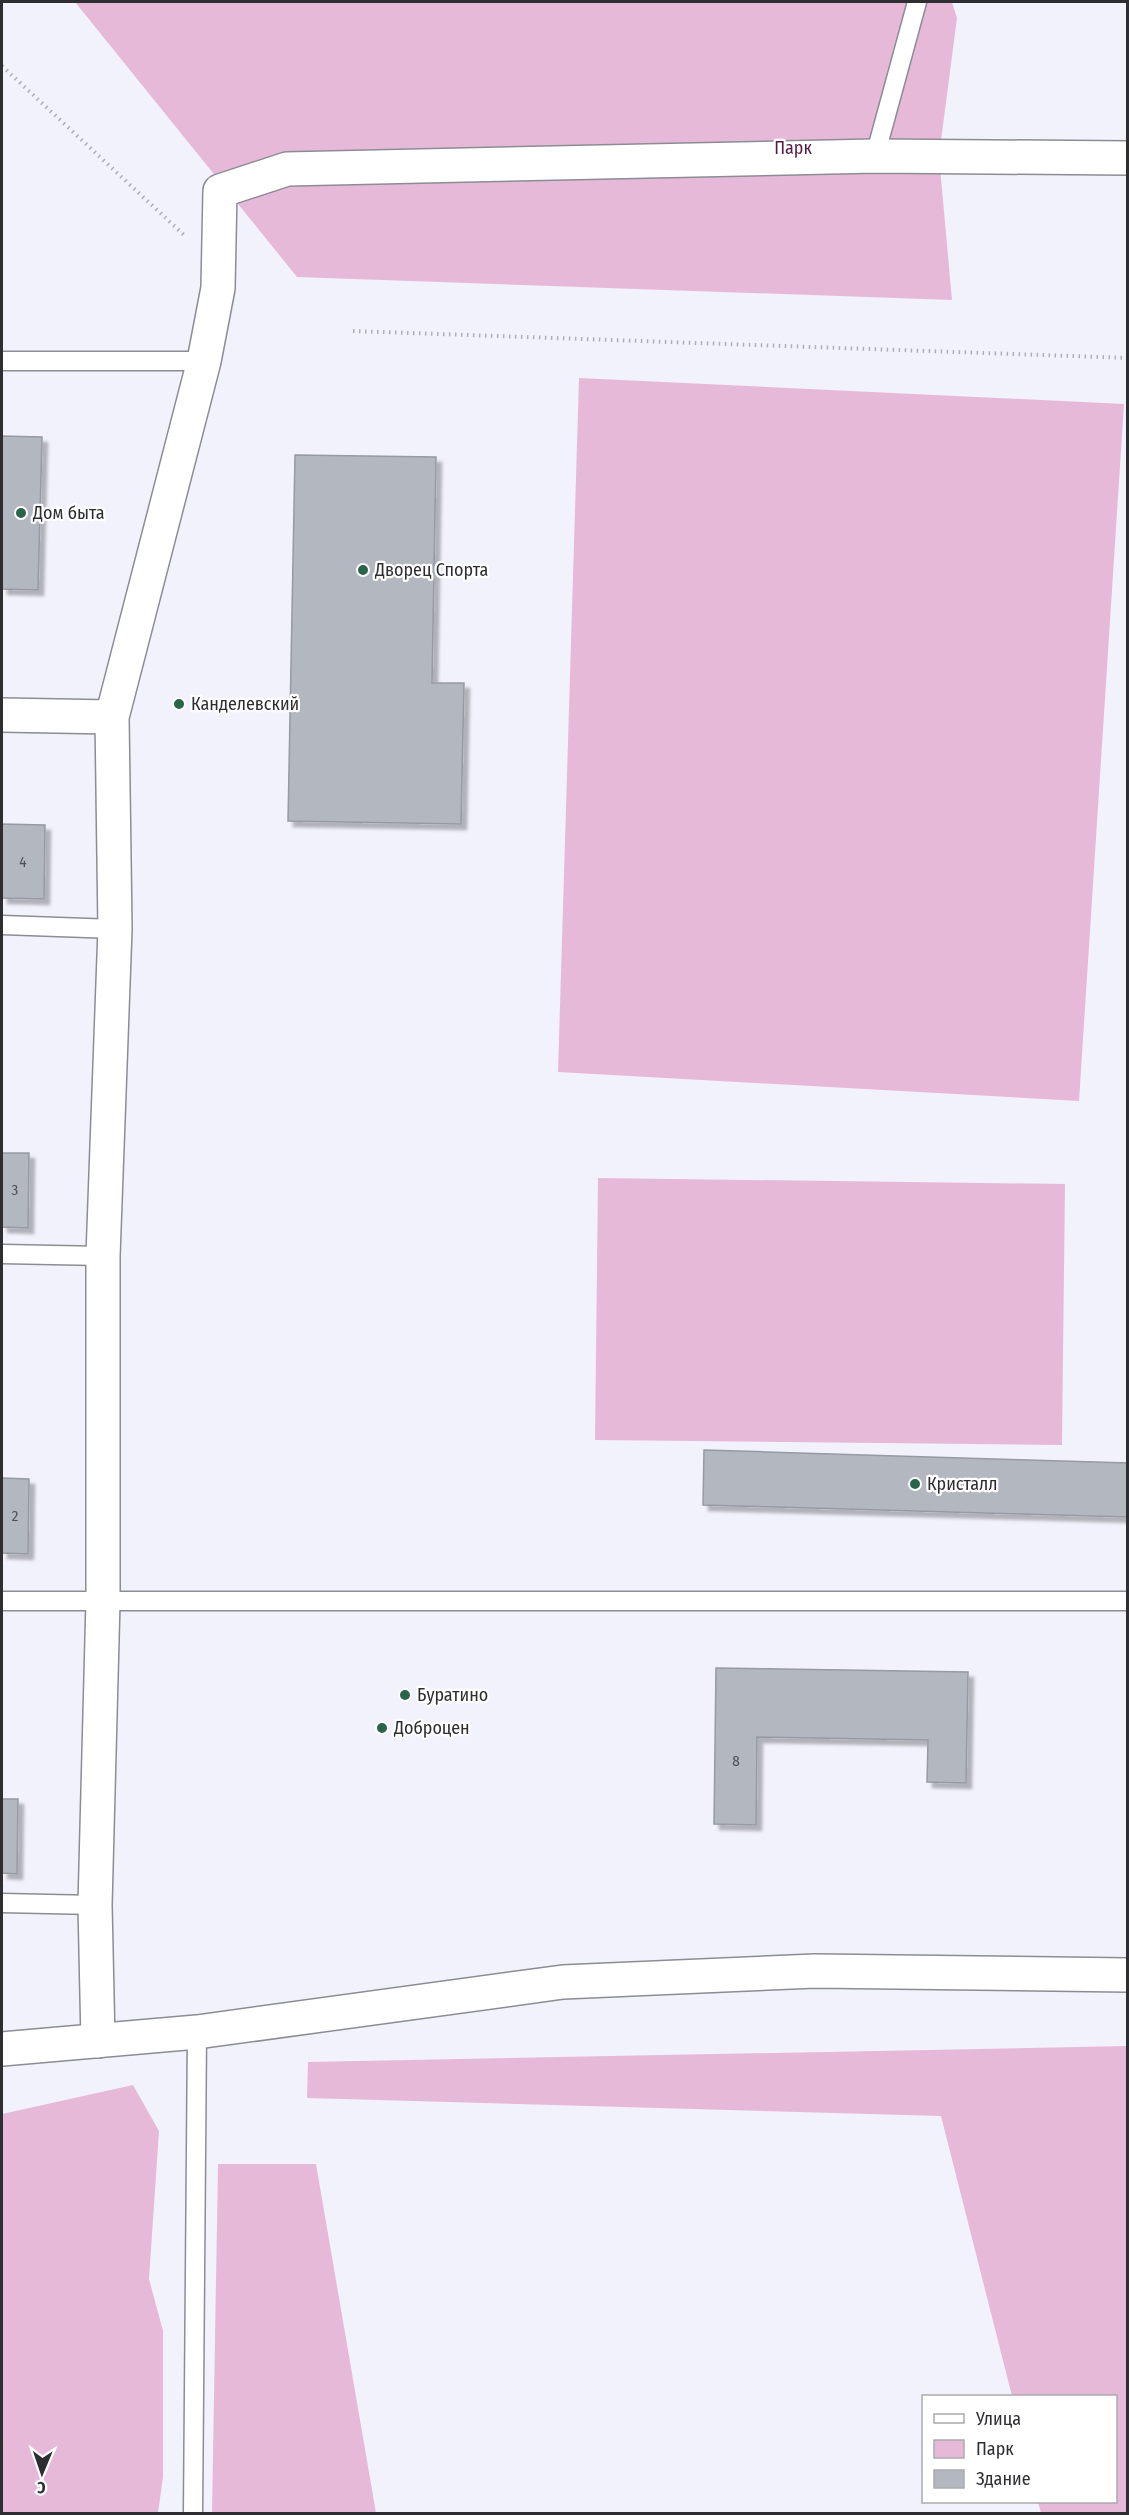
<svg xmlns="http://www.w3.org/2000/svg" width="1129" height="2515" font-family="'Fira Sans Condensed',sans-serif">
	<style>
		.green { fill: #e7b9d8 }
		.building { fill: #b2b7c0; stroke: #969aa3; stroke-width: 1.5; filter: url(#shadow) }
		.lines { fill: none; stroke-linecap: round; stroke-linejoin: round }
		.service-casing { stroke: #8c8c95; stroke-width: 21 }
		.minor-casing { stroke: #8c8c95; stroke-width: 36 }
		.tertiary-casing { stroke: #8c8c95; stroke-width: 36 }
		.path { stroke: #aeaeb6; stroke-width: 4; stroke-dasharray: 1.5 4.5; stroke-linecap: butt }
		.service { stroke: #fff; stroke-width: 18 }
		.minor { stroke: #fff; stroke-width: 33 }
		.tertiary { stroke: #fff; stroke-width: 33 }
		.poi-dot { fill: #2c634b; stroke: #fff; stroke-width: 2 }
		.labels { text-anchor: middle; stroke-width: 4.5; stroke-linejoin: round; paint-order: stroke }
		.number-label { font-size: 15px; fill: #4f5056 }
		.park-label { font-size: 18px; fill: #531b46; stroke: #fff }
		.poi-label { font-size: 18px; fill: #2e2e32; stroke: #fff; text-anchor: start }
	</style>
	<defs>
		<filter id="shadow"><feDropShadow dx="5.5" dy="5.5" stdDeviation="1.5" flood-color="#0004"/></filter>
	</defs>
	<rect width="100%" height="100%" fill="#f2f2fc"/>
	<path class="green" d="M75,2H952L957,18L939,156L952,300L297,277Z
		M579,378L1124,404L1079,1101L558,1072Z
		M598,1178L1065,1184L1062,1445L595,1440Z
		M1127,2046V2513H1041L1038,2502H1116V2396H1012L941,2116L307,2098L308,2062Z
		M133,2085L159,2131L149,2279L163,2331V2477L158,2513H2V2114Z
		M218,2164H316L376,2513H212Z"/>
	<path class="building" d="M2,436L42,437L38,590L2,589Z
		M295,455L436,457L432,683H464L461,824L288,821Z
		M2,824L45,825L44,899L2,898Z
		M2,1153H29L28,1228L2,1227Z
		M704,1450L1128,1463V1517L703,1505Z
		M2,1478L29,1479L28,1554L2,1553Z
		M716,1668L968,1672L966,1783L927,1782L928,1740L757,1737L756,1825L714,1824Z
		M2,1799H18L17,1874L2,1873Z"/>
	<g class="lines">
		<g class="service-casing">
			<path id="service" d="M875,156L917,2
				M2,361H204
				M2,925L115,929
				M2,1254L103,1256
				M2,1601H1128
				M2,1903L95,1905
				M193,2514L197,2032"/>
		</g>
		<g class="minor-casing">
			<path id="minor" d="M2,715L112,717L115,929L103,1256V1601L95,1905L98,2041
				M112,717L204,361L218,288L220,191L287,169L875,156L1128,158"/>
		</g>
		<g class="tertiary-casing">
			<path id="tertiary" d="M2,2049L197,2032L563,1982L815,1971L1128,1975"/>
		</g>
		<path class="path" d="M2,66L184,235
			M353,331L1128,358"/>
		<use href="#service" class="service"/>
		<use href="#minor" class="minor"/>
		<use href="#tertiary" class="tertiary"/>
	</g>
	<g class="poi-dot">
		<circle cx="21" cy="513" r="6"/>
		<circle cx="363" cy="570" r="6"/>
		<circle cx="179" cy="704" r="6"/>
		<circle cx="915" cy="1484" r="6"/>
		<circle cx="405" cy="1695" r="6"/>
		<circle cx="382" cy="1728" r="6"/>
	</g>
	<g class="labels">
		<g class="number-label">
			<text x="23" y="867">4</text>
			<text x="15" y="1195">3</text>
			<text x="15" y="1521">2</text>
			<text x="736" y="1766">8</text>
		</g>
		<g class="park-label">
			<text x="793" y="154">Парк</text>
		</g>
		<g class="poi-label">
			<text x="33" y="519">Дом быта</text>
			<text x="375" y="576">Дворец Спорта</text>
			<text x="191" y="710">Канделевский</text>
			<text x="927" y="1490">Кристалл</text>
			<text x="417" y="1701">Буратино</text>
			<text x="394" y="1734">Доброцен</text>
		</g>
	</g>
	<rect width="1129" height="2515" fill="none" stroke="#2e2e32" stroke-width="6"/>
	<rect x="922" y="2395" width="195" height="108" fill="#ffffff" stroke="#ababad" stroke-width="1.5"/>
	<rect x="934" y="2414" width="30" height="9" fill="#ffffff" stroke="#ababad" stroke-width="1.5"/>
	<text x="976" y="2425" font-size="18" fill="#2e2e32">Улица</text>
	<rect x="934" y="2440" width="30" height="18" fill="#e7b9d8" stroke="#ababad" stroke-width="1.5"/>
	<text x="976" y="2455" font-size="18" fill="#2e2e32">Парк</text>
	<rect x="934" y="2470" width="30" height="18" fill="#b2b7c0" stroke="#ababad" stroke-width="1.5"/>
	<text x="976" y="2485" font-size="18" fill="#2e2e32">Здание</text>
	<g transform="translate(42 2473) rotate(182)" stroke="#ffffff" stroke-width="4.5" paint-order="stroke">
	<path d="M0-4.5L10 22L0 15L-10 22Z" fill="#2e2e32"/>
	<text y="-9" font-size="16" font-weight="bold" text-anchor="middle" fill="#2e2e32">С</text>
	</g>
</svg>
